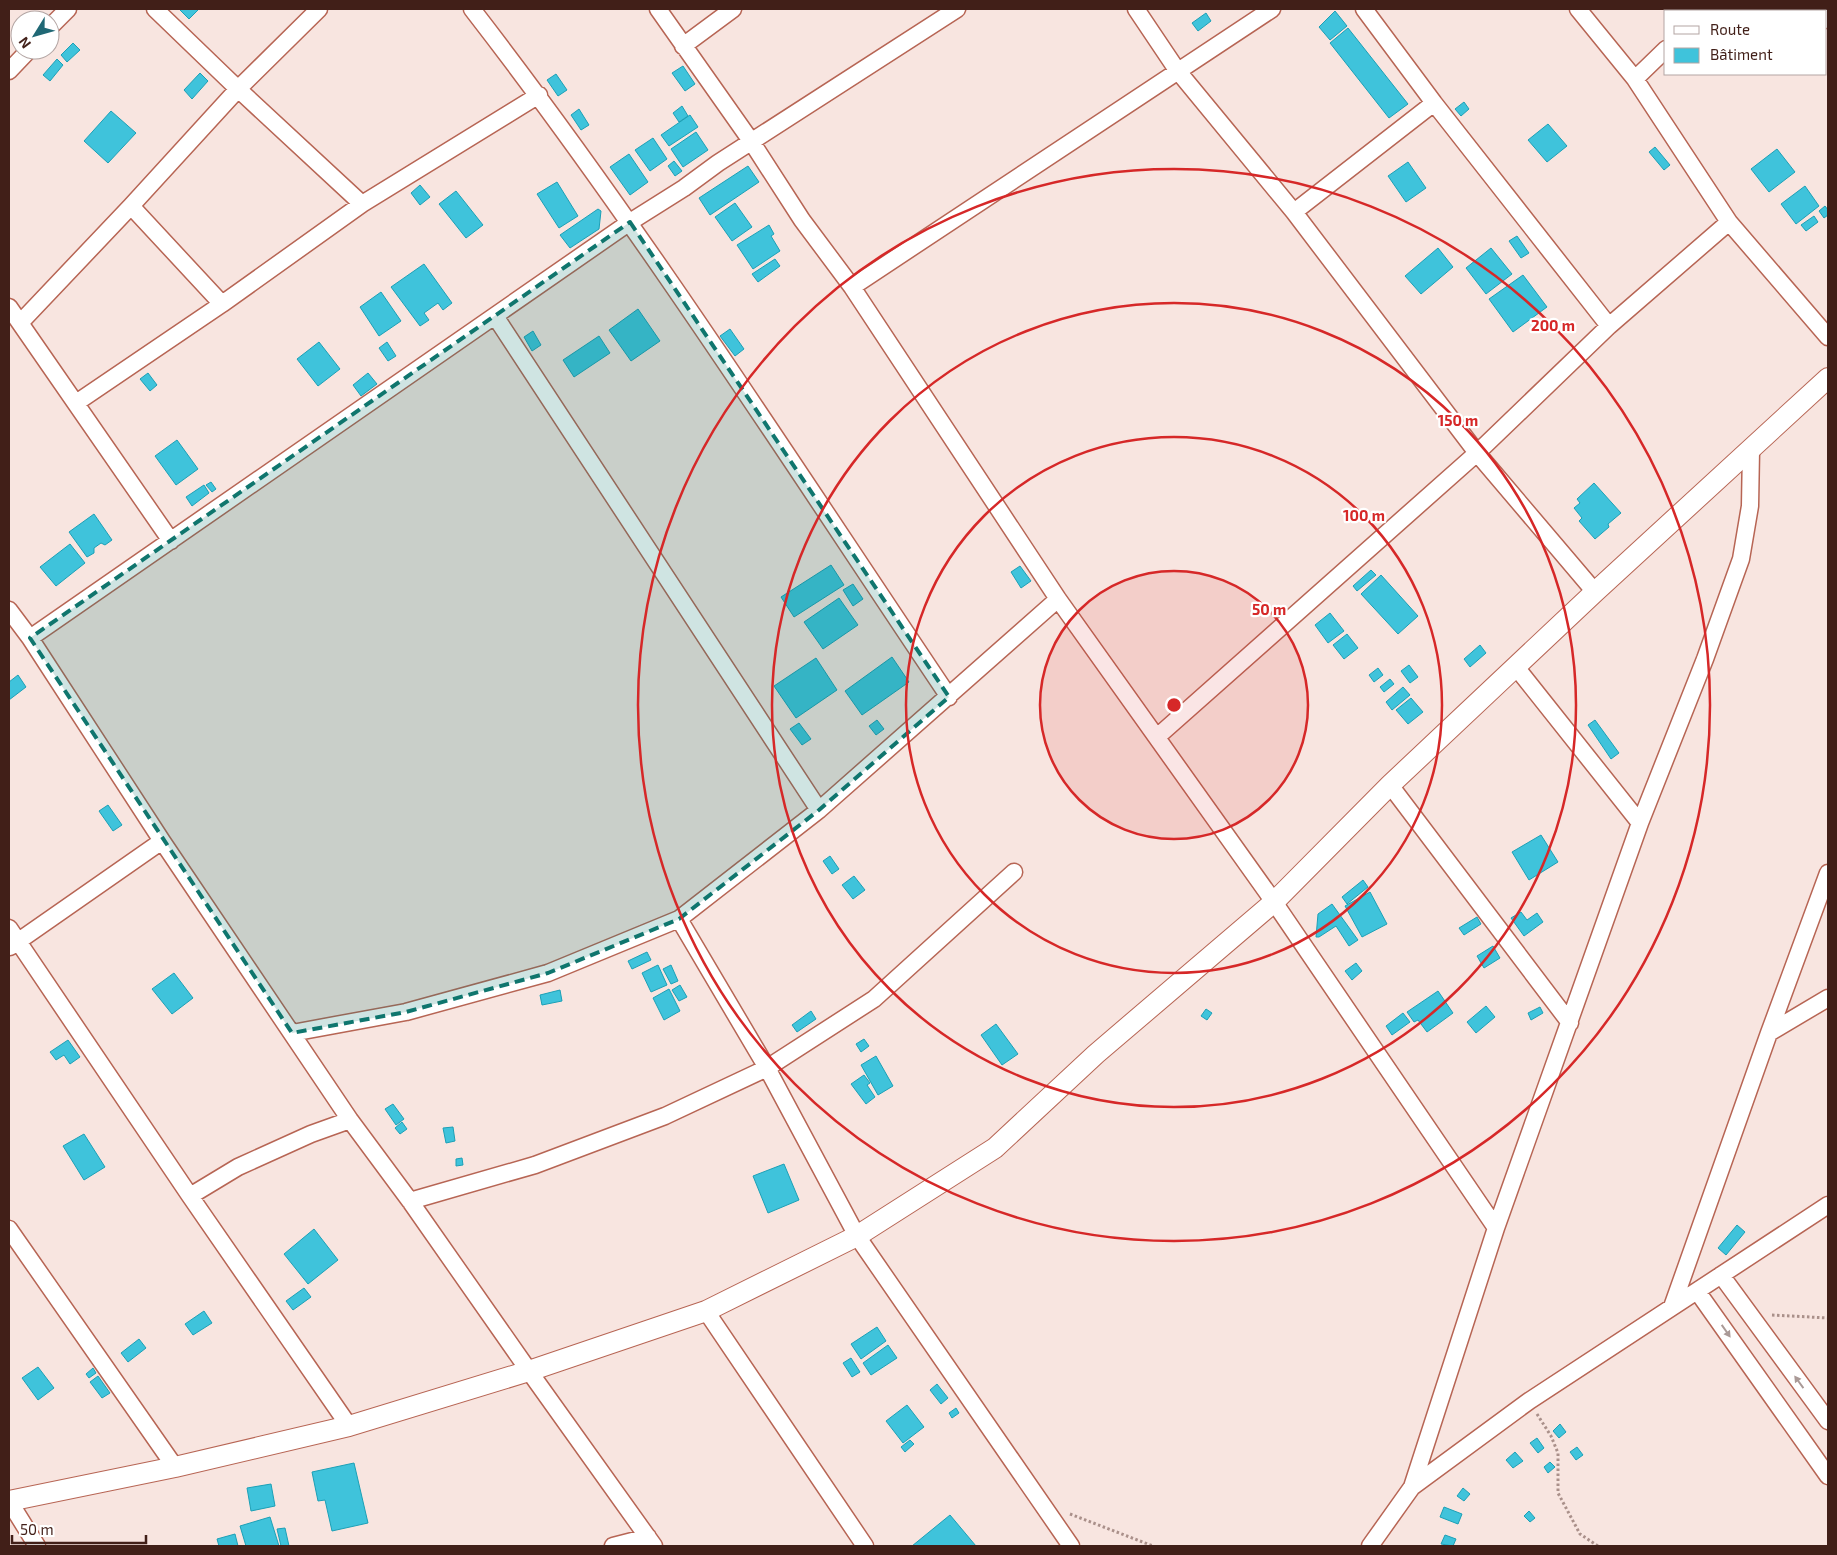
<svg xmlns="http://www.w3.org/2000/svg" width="1837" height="1555" font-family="'Exo 2',sans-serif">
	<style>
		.building { fill: #3fc3db; stroke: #1ca0b6 }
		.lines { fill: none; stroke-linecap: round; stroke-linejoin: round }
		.minor-casing { stroke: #b76554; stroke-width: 19 }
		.tertiary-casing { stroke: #b76554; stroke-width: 22 }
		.path { stroke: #aa908a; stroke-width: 3; stroke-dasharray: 2.5 2.5; stroke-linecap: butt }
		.minor { stroke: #fff; stroke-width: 16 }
		.tertiary { stroke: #fff; stroke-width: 20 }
		.oneway { fill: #aa9a97 }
		.marked { fill: #0f766e; fill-opacity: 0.2; stroke: #0f766e; stroke-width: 4; stroke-dasharray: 10 6; stroke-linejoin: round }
		.ring { fill: none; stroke: #d62828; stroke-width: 2.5 }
		.centre { fill: #d62828; stroke: #fff; stroke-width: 2.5 }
		.ring-label { font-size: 15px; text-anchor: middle; font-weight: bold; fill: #d62828; stroke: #fff; stroke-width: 4.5; stroke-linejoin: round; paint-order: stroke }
	</style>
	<rect width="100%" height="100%" fill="#f8e5e0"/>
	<path class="building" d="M179,9H199L189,19Z
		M1335,11L1347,26L1330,40L1319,27Z
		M1206,13L1211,21L1198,31L1192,23Z
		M1348,28L1408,104L1389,118L1330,43Z
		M73,43L80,50L67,62L61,55Z
		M57,59L63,65L50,81L43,75Z
		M683,66L695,84L685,91L672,73Z
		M200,73L208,81L192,99L184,90Z
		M556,74L567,90L558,96L547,80Z
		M1464,102L1469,109L1461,116L1455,109Z
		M682,106L688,116L679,122L673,113Z
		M579,109L589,125L581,130L571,115Z
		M111,111L136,133L108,163L84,141Z
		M690,115L698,127L669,146L661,135Z
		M1548,124L1567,146L1547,162L1528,140Z
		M696,132L708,150L683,167L671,149Z
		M653,138L667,159L650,171L635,150Z
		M1655,147L1670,165L1664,170L1649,152Z
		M1777,149L1795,172L1769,192L1751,169Z
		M629,154L648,182L630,195L610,167Z
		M674,161L682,171L675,176L668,166Z
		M1408,162L1426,188L1406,202L1388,176Z
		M748,166L759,182L710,215L699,198Z
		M557,182L578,216L559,228L537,194Z
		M420,185L430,197L420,205L411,193Z
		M1805,186L1819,206L1796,224L1781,204Z
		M456,191L483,225L466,238L439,204Z
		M735,203L752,227L732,241L715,217Z
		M1825,206L1828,210V215L1824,218L1819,211Z
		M598,209L601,211L599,229L570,248L560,235Z
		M1814,216L1818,222L1806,231L1801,225Z
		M769,225L774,234L771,236L780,251L753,269L737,245Z
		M1517,236L1529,253L1521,258L1509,241Z
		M1438,248L1453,267L1421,294L1405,276Z
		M1491,248L1512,274L1486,294L1466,268Z
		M775,259L780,266L758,282L752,274Z
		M424,264L452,303L443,310L438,303L424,313L429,320L420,326L391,287Z
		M1523,275L1547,307L1513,332L1489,299Z
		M381,292L401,321L379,336L360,307Z
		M638,309L660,341L631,361L609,330Z
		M730,329L744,349L735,356L720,336Z
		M533,331L541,345L532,351L524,337Z
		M599,336L610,353L574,377L563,360Z
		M319,342L340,369L318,386L297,359Z
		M387,342L396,356L388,361L379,348Z
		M148,373L157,385L150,391L140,379Z
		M368,373L377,384L361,396L353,385Z
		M177,440L198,469L176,485L155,456Z
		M211,482L216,489L212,492L206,485Z
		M1594,483L1621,513L1608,524L1609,527L1595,539L1579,521L1582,518L1574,508L1580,503L1577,499Z
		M204,485L209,493L192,506L186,497Z
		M94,514L112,540L105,545L101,543L94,548V553L87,557L69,532Z
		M70,544L85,563L56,586L40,567Z
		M831,565L844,585L794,617L781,597Z
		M1020,566L1031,581L1021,588L1011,572Z
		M1371,570L1376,575L1357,591L1353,586Z
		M1381,575L1418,616L1398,634L1361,594Z
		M853,584L863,599L853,606L843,590Z
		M839,598L858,625L823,649L804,622Z
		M1330,613L1344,631L1328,643L1315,625Z
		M1347,634L1358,648L1344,659L1333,645Z
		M1480,645L1486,653L1470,667L1464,659Z
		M892,657L909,682L862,715L845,691Z
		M816,658L837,690L796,718L774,686Z
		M1409,665L1418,677L1410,683L1401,671Z
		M1378,668L1383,675L1374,682L1369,675Z
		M18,675L26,687L9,700V682Z
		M1390,679L1394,684L1384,692L1380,687Z
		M1403,687L1410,695L1392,710L1386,702Z
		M1411,698L1423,712L1408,724L1396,710Z
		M877,720L884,729L876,735L869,726Z
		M1595,720L1619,753L1611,759L1588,725Z
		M799,723L811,739L802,745L790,729Z
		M108,805L122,825L113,831L99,811Z
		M1541,835L1558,862L1529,880L1512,852Z
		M830,856L839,869L832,874L823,861Z
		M854,876L865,890L853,899L842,885Z
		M1363,880L1368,887L1347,904L1342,897Z
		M1370,892L1387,924L1362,937L1345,906Z
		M1332,904L1358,940L1349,946L1336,926L1319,937H1316L1318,914Z
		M1521,912L1527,920L1537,913L1543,922L1524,936L1511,918Z
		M1477,917L1481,924L1464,935L1459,928Z
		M1493,946L1500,958L1484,968L1477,956Z
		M647,952L651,960L632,969L628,961Z
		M1356,963L1362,971L1352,980L1345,971Z
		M658,965L667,985L651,992L642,973Z
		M671,965L678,981L671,984L663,969Z
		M174,973L193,998L172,1014L152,989Z
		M680,985L687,997L679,1001L672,990Z
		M669,989L680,1011L664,1020L653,998Z
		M560,990L562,1001L542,1005L540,995Z
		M1438,991L1453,1013L1427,1032L1418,1020L1414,1022L1407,1012Z
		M1486,1006L1495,1017L1476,1033L1467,1022Z
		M1540,1007L1543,1013L1531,1020L1528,1013Z
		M1206,1009L1212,1013L1207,1020L1201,1016Z
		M811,1011L816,1019L797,1032L792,1025Z
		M1403,1013L1410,1022L1392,1035L1386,1026Z
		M996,1024L1018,1054L1002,1065L981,1035Z
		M864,1039L869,1046L861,1052L856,1044Z
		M68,1040L80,1057L70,1064L64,1055L56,1060L50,1052Z
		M876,1056L893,1086L878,1095L861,1065Z
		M864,1075L870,1083L867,1085L875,1097L866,1104L851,1084Z
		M393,1104L404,1119L396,1125L385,1109Z
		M402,1122L407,1129L400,1134L395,1128Z
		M453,1127L455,1141L446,1143L443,1128Z
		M84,1134L105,1167L84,1180L63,1146Z
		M462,1158L463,1165L456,1166V1159Z
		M784,1164L799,1200L768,1213L753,1176Z
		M1737,1225L1745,1232L1726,1255L1718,1248Z
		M314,1229L338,1260L308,1284L284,1254Z
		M304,1288L311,1297L293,1310L286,1301Z
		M204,1311L212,1323L193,1335L185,1324Z
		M877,1327L886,1341L861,1359L851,1344Z
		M139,1339L146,1348L128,1362L121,1353Z
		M888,1345L897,1358L871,1375L863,1363Z
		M851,1358L860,1372L852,1377L843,1363Z
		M38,1367L54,1388L38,1400L22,1378Z
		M93,1368L96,1373L89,1378L86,1374Z
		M98,1376L110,1393L102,1398L90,1382Z
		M937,1384L948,1398L941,1404L930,1390Z
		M907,1405L924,1427L903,1443L886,1421Z
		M956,1408L959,1413L952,1418L949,1413Z
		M1560,1424L1566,1432L1559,1438L1553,1431Z
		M1537,1438L1544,1448L1538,1453L1530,1443Z
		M910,1440L914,1444L905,1452L901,1447Z
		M1577,1447L1583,1455L1576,1460L1570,1452Z
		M1515,1452L1523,1461L1513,1468L1506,1460Z
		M1550,1462L1555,1467L1548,1473L1544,1467Z
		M354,1463L368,1523L332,1531L325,1500L318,1501L312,1472Z
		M271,1484L275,1506L251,1511L247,1488Z
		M1463,1488L1470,1494L1464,1501L1457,1496Z
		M1444,1507L1462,1514L1458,1524L1440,1517Z
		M1529,1511L1535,1518L1530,1522L1524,1516Z
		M950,1515L976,1546H912Z
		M270,1517L279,1546H246L240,1526Z
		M285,1528L289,1546H281L277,1529Z
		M235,1534L238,1546H219L217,1539Z
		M1445,1535L1456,1539L1453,1546L1441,1544Z"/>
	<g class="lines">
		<g class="minor-casing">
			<path id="minor" d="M155,9L238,89L362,204L539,95
				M472,9C643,230 793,465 949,697
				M658,9L751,141L802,220L852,287L1058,599L1274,902L1496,1228
				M1136,9L1177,70L1294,212L1477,453L1595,592
				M1364,9L1434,103L1609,326
				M1578,9L1635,79L1729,222L1828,337
				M1704,11L1707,9
				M1826,17L1828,20
				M50,27L68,9
				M683,46L733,9
				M9,71L29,50
				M1635,79L1666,49
				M131,206L222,304
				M1294,212L1434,103
				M852,287L1272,9
				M9,307L20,323
				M495,316L819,810
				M76,403L222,304L362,204
				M171,541L20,323L131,206L238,89L319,9
				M9,610L30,638L162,841L350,1120L410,1201L529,1371L654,1546
				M30,638L630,222L684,188L718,163L957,9
				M1516,667L1640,823
				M1157,737L1477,453L1609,326L1729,222
				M1390,785L1570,1023
				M679,919L819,810L1058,599
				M9,928L190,1196L349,1426
				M10,947L162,841
				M292,1033L406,1012L548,973L679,919L767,1068L857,1236L1071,1546
				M1769,1033L1828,998
				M190,1196L238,1167L311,1134L350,1120
				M410,1201L535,1165L665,1116L767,1068L874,999L1014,872
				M9,1229L175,1467
				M1721,1275L1828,1421
				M1697,1291L1828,1476
				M1672,1307L1769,1033L1828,873
				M706,1311L865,1546
				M1412,1487L1529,1401L1828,1205
				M9,1501L37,1546
				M613,1546L648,1537
				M1370,1546L1412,1487L1496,1228L1640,823L1705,659L1741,559L1750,506L1751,450"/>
		</g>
		<g class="tertiary-casing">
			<path id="tertiary" d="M9,1501L175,1467L349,1426L529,1371L706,1311L857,1236L995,1148L1096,1054L1274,902L1390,785L1595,592L1828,378"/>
		</g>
		<path class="path" d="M1772,1315L1828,1318
			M1537,1414L1551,1436L1558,1453V1493L1580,1534L1598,1546
			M1070,1514L1153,1546"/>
		<use href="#minor" class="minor"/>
		<use href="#tertiary" class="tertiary"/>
	</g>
	<defs><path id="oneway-solid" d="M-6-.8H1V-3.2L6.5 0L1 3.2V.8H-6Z" transform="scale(1.25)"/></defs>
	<g class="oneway">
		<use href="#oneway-solid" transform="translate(1726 1331) rotate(55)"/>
		<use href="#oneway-solid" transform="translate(1799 1382) rotate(-126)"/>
	</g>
	<path class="marked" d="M630,222L949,697L819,810L679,919L548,973L406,1012L292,1033L30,638Z"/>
	<circle cx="1174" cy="705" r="134" fill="#d62828" fill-opacity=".12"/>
	<g class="ring">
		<circle cx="1174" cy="705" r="134"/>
		<circle cx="1174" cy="705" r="268"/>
		<circle cx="1174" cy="705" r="402"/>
		<circle cx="1174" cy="705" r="536"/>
	</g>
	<circle cx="1174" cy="705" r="8" class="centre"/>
	<g class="ring-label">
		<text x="1553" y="331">200 m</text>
		<text x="1458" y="426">150 m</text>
		<text x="1364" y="521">100 m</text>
		<text x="1269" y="615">50 m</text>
	</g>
	<rect width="1837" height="1555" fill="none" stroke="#411f18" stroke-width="20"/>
	<rect x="1664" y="10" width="162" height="65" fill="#ffffff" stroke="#b3a5a3"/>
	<rect x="1674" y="26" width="25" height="8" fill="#ffffff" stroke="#b3a5a3"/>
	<text x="1710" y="35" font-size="15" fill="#411f18">Route</text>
	<rect x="1674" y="48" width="25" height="15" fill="#3fc3db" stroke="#b3a5a3"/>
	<text x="1710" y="60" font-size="15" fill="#411f18">Bâtiment</text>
	<g transform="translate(35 35) rotate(233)"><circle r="24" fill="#ffffff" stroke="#b3a5a3"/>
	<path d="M0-4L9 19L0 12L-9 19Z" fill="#206875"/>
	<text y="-8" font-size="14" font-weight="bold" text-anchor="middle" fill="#411f18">N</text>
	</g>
	<path d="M12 1535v8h134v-8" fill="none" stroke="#411f18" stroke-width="2.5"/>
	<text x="20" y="1535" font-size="15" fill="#411f18" stroke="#ffffff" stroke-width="4" paint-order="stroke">50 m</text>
</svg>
